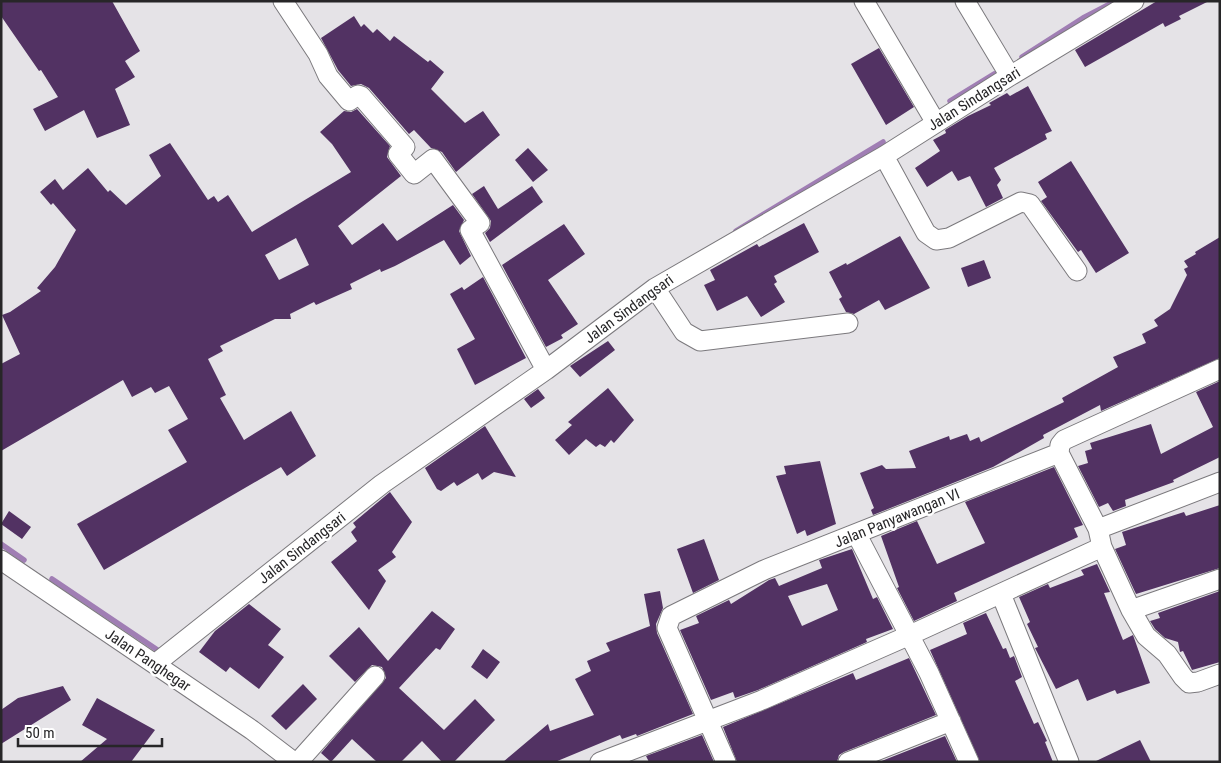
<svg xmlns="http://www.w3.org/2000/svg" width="1221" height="763" font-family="'Roboto Condensed',sans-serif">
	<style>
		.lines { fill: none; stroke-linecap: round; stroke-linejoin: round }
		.stream { stroke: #a07eb4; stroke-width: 5.5 }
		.building { fill: #523263; fill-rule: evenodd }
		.minor-casing { stroke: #7b797d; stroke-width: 21 }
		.minor { stroke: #fff; stroke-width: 19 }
		.labels { text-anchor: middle; stroke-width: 5; stroke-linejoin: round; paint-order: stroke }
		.street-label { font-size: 15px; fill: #272628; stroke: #fff }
	</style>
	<rect width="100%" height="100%" fill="#e5e3e7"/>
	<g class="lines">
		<path class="stream" d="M1022,57L1083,18L1110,4
			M950,101L994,74
			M736,231L883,142
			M1,544L24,560
			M52,579L159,651L164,650"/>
	</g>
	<path class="building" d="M1,1H112L140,51L125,61L135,77L115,89L130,125L97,138L84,110L45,131L33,109L58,97L41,70L39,71L1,16Z
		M1157,1H1209L1179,16L1181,19L1165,27L1163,23L1085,67L1075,50Z
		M354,16L361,27L364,24L373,33L377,29L390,41L394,36L428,62L430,60L444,72L431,89L465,123L483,111L500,135L456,172L442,152L431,148L414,130L409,134L369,88L361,84L351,86L338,70L321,38Z
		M879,48L914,107L886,125L851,64Z
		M1028,86L1052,131L1045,134L1047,139L994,168L1001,180L997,185L1003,198L986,207L970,176L958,181L952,171L927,187L915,168L940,151L933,140L946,133L945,130L968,116L991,105L989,103L1007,93L1010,96Z
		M357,109L390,146L387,157L401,176L338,226L352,245L383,223L397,241L453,205L464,220L459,231L471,256L460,265L444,240L395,266L381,272L380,269L350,284L352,289L316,305L314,302L290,314L291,319H275L220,346L223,351L208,359L226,395L220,398L244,440L291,411L316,456L287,476L281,467L104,570L77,524L187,462L168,430L188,419L169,386L155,393L151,387L132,397L123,380L1,451V364L20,354L2,315L10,312L41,291L37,288L55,267L76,230L53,203L51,205L40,192L55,179L63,190L88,168L108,192L110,190L126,205L161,176L149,155L170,143L208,200L214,196L218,202L228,195L252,232L351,172L332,144L320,132L344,111L351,112ZM296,238L309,265L279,280L265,255Z
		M528,148L548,170L533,182L515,160Z
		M1071,161L1129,253L1096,273L1081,250L1078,252L1041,201L1047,197L1038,182Z
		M484,186L498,209L532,186L543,202L490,242L485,233L490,228L491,221L472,194Z
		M804,223L819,252L774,276L777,282L774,284L785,302L761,317L747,296L717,311L704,285L715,280L710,270L757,244L759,247Z
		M564,224L585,254L548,280L578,324L561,335L563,338L546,347L502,265Z
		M900,236L930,288L885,310L879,300L854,314L846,312L839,299L842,297L829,272L846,263L847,265Z
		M1220,237V358L1101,411L1100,405L1043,435L1044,438L993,467L873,515L871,510L874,508L860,473L882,465L886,469L916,468L909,451L949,436L950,440L967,434L970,441L979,437L981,442L1064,402L1062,398L1118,367L1113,357L1146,343L1142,334L1158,326L1154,320L1170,309L1187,275L1184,269L1188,267L1184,261L1196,254L1195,252Z
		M984,260L991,278L968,287L961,268Z
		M483,277L526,358L475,385L457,349L475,339L450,294L462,287L464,290Z
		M608,341L615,350L580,377L570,366Z
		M1220,381V457L1173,480L1174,482L1125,500L1126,506L1113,511L1108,503L1099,507L1078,466L1088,463L1085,451L1092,449L1090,443L1151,424L1161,454L1213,427L1196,392Z
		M608,388L634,420L614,443L611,440L605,447L600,444L596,447L586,439L569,455L555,440L572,425L568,422Z
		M538,389L545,398L531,408L524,399Z
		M485,426L516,477L494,472L482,480L478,473L457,486L454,482L441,491L437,489L425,468Z
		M820,461L836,524L807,536L805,530L797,534L776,476L786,474L784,466Z
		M1054,467L1083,525L1074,528L1078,537L954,593L957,601L914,621L897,588L899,587L881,536L917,521L937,564L985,543L965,502Z
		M390,492L412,522L392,552L396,557L378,570L386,581L369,610L331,562L357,541L351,532L356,527L353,523Z
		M1220,505V568L1136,594L1115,549L1126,545L1122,532L1184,512L1186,516Z
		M9,511L31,527L22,539L1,524Z
		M704,539L719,580L693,593L677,549Z
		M852,549L873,599L877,597L893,629L866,639L867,642L758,690L735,698L733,692L711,700L680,630L699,623L696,616L729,600L731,604L769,580L775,578L779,586L822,568L819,560ZM827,584L838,610L802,626L788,596Z
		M1097,564L1110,592L1104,593L1123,640L1133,635L1150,683L1117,694L1115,690L1087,701L1078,679L1056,689L1035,648L1038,647L1027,624L1030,622L1019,597L1048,584L1050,588L1084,575L1081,570Z
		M660,591L663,608L656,624L657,633L693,714L637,736L636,734L622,739L620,735L555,762H503L548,724L550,731L594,715L575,679L591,671L587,661L610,651L606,643L650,626L644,594Z
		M1220,591V662L1192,670L1183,651L1180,652L1178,642L1165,638L1155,629L1150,621L1160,618L1158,613Z
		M249,604L281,629L268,645L284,657L259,689L230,667L226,672L199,652L215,631Z
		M432,611L455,629L440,650L436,648L399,688L444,730L475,699L495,720L454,762H442L422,741L401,762H377L352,739L331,762L321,753L386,678L382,667L372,665L355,682L329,656L359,627L388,661Z
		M986,613L1003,649L1006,648L1010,658L1014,656L1022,677L1015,681L1034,724L1038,722L1047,741L1045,742L1053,762H980L930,650L967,634L963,623Z
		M483,649L500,662L487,679L471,667Z
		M909,658L936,715L844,752L839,755L837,762H737L723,727L853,673L856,680Z
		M303,684L317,699L286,730L271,716Z
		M63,686L71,700L1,744V710L18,698Z
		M97,698L155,730L131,762H80L107,739L82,725Z
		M702,735L714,762H649L646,756Z
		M945,736L957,762H879Z
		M1140,740L1151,762H1094Z"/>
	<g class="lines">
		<g class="minor-casing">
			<path id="minor" d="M283,1L318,54L328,76L349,101L358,95L361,96L405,147L398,154L414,174L433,159L480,223L470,230L546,370
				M864,1L936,123
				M965,1L1010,76
				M884,156L926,233L936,240L949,238L1021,202L1030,204L1077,271
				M655,288L684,332L700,341L848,323
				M1059,453L1098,529L1102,547L1131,610L1146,636L1167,654L1183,677L1189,683L1198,682L1220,674
				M1059,453L1060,445L1064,440L1220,369
				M1098,529L1220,482
				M857,535L929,673L969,762
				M1,560L252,730L294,762
				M1001,594L1069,762
				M1131,610L1220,579
				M155,664L382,484L546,370L655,288L884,156L1010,76L1134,1
				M298,762L375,676
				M600,762L762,700L910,635L1102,547
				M726,762L667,628L671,616L764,570L1059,453
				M848,762L951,721"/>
		</g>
		<use href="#minor" class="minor"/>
	</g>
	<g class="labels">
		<g class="street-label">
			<text transform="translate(974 99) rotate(-32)" y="5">Jalan Sindangsari</text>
			<text transform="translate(629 309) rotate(-36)" y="5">Jalan Sindangsari</text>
			<text transform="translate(897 518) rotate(-22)" y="5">Jalan Panyawangan VI</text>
			<text transform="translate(302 548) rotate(-38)" y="5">Jalan Sindangsari</text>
			<text transform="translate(148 660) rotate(34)" y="5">Jalan Panghegar</text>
		</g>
	</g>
	<rect width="1221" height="763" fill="none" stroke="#272628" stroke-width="5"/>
	<path d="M18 738v8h144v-8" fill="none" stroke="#272628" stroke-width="2.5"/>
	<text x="25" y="738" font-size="15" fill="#272628" stroke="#ffffff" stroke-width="4" paint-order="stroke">50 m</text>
</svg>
